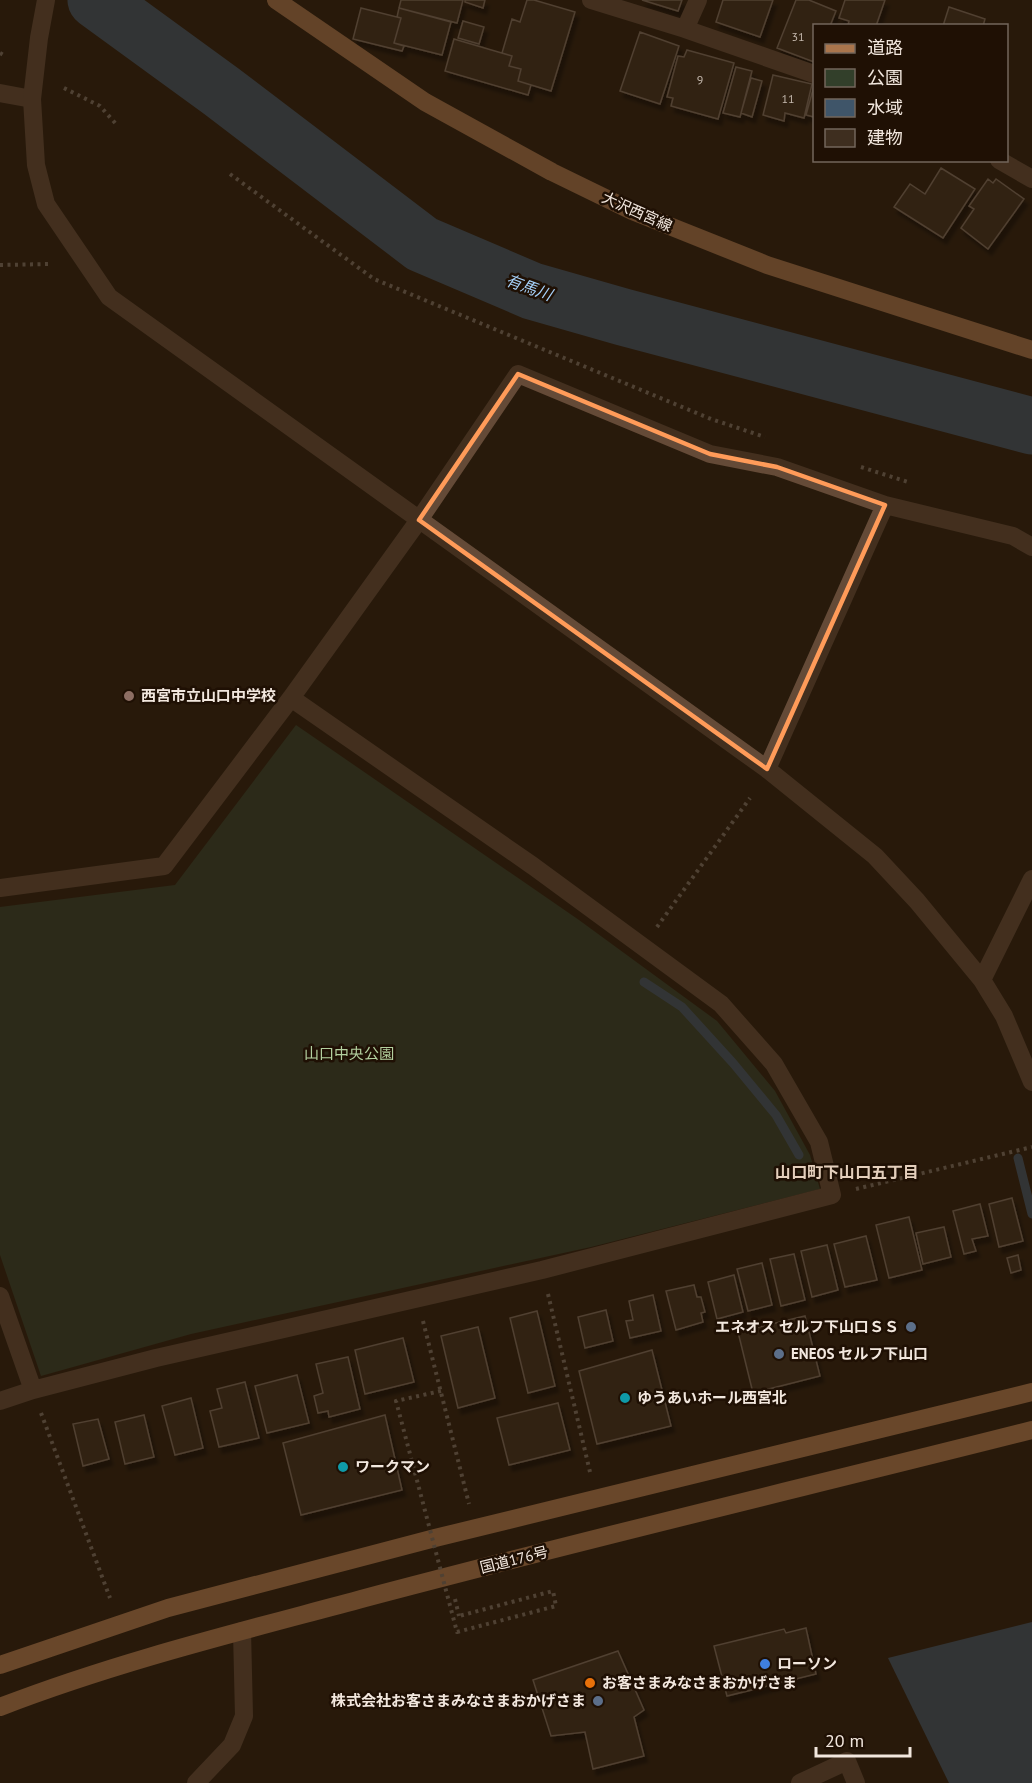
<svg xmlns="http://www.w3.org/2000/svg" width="1032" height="1783" font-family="'PT Sans','Noto Sans JP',sans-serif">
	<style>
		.green { fill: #323f2a }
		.water { fill: #3f5569 }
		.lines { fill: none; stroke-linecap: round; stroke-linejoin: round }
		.stream { stroke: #3f5569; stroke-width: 9 }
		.river { stroke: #3f5569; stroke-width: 57 }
		.building { fill: #3e2e1f; stroke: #816f5e; stroke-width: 1.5; filter: url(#shadow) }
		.path { stroke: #7e7164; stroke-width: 4; stroke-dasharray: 3 4.5; stroke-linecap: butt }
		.minor { stroke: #644a37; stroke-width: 18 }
		.tertiary { stroke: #644a37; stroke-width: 18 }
		.primary { stroke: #aa754c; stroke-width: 18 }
		.trunk { stroke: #b87e50; stroke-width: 18 }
		.path-bridge { stroke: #7e7164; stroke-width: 4; stroke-dasharray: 3 4.5; stroke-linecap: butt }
		.marked { fill: none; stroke: #ff9b59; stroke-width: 4.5; stroke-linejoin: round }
		.education-dot { fill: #8d6e63; stroke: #1f1004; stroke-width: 2 }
		.service-dot { fill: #5c6f8a; stroke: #1f1004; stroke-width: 2 }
		.culture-dot { fill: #0f9aa8; stroke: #1f1004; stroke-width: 2 }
		.shop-dot { fill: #3f7fe0; stroke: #1f1004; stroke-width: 2 }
		.food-dot { fill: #e8710a; stroke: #1f1004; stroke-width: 2 }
		.labels { text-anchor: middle; stroke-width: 5; stroke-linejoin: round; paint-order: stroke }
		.number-label { font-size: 12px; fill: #c5b9ae }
		.street-label { font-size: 15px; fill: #f2e7de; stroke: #1f1004 }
		.poi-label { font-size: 15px; font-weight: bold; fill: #f2e7de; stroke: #1f1004; text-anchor: start }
		.park-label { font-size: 15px; fill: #b3d09f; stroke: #1f1004 }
		.water-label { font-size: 16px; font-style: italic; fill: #a5d0f9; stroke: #1f1004 }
		.neighbourhood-label { font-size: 16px; font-weight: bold; fill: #e4cfbc; stroke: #1f1004 }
	</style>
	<defs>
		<filter id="shadow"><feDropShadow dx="3.5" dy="6" stdDeviation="1.5" flood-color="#0009"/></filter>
	</defs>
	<rect width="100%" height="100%" fill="#281a0b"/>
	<path class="green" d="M296,725L579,920L717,1021L775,1091L810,1155L820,1189L591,1247L191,1334L41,1376L0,1255V907L175,885Z"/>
	<path class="water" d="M1032,1622V1783H949L888,1658Z"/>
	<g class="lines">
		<path class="stream" d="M644,982L682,1007L733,1063L776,1115L799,1155
			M1018,1158L1032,1214"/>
		<path class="river" d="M96,0L221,91L422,244L532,291L623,317L1032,426"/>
	</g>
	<path class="building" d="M401,0H463L457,23L399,8Z
		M465,0H485L483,8L465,2Z
		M527,0H534L575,12L551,91L518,81L521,69L509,66L512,56L502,53L512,19L520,22Z
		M642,0H682L678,11Z
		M723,0H773L760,37L716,22Z
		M796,0H809L836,11L830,26H814V62L777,48Z
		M845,0H885L876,26H848L849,21L839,18Z
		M949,7L985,19L983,26H943Z
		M361,8L401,18L394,43L404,46L402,51L353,39Z
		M399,8L451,22L442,55L394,43L401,18L397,17Z
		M463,21L484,27L479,44L458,38Z
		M640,32L679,46L660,104L620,91Z
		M454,39L512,56L509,66L521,69L518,81L531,85L528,95L445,71Z
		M687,50L734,63L718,119L671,106L673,98L667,97L678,56L684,57Z
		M736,67L752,71L740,117L723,113Z
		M773,75L812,84L804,118L785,113L784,121L763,115Z
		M751,78L762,81L752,117L741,113Z
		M814,86V117L806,115Z
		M941,168L975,189L943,238L894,207L910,184L925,194Z
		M988,179L993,183L996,179L1024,199L988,249L961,228L974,209L969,206Z
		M1012,1198L1023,1241L999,1247L989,1204Z
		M980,1204L988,1236L972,1239L976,1251L964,1254L953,1211Z
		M909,1217L922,1270L889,1278L876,1225Z
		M944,1227L951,1257L923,1264L916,1233Z
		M866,1236L877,1280L845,1287L834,1244Z
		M827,1245L838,1290L812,1297L801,1251Z
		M794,1254L805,1300L781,1306L770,1259Z
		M1018,1255L1021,1270L1011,1273L1007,1258Z
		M762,1263L772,1305L748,1311L737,1269Z
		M734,1275L743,1312L717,1319L708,1282Z
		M694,1285L697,1297H701L705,1312L701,1313L703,1322L676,1330L666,1291Z
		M653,1295L661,1331L630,1338L626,1321L633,1320L629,1301Z
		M606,1310L613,1341L585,1348L578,1317Z
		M537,1311L555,1386L528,1393L510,1318Z
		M805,1316L820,1376L753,1393L738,1332Z
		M478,1327L495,1398L458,1408L441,1336Z
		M403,1338L414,1382L365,1394L355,1350Z
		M652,1350L671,1426L597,1444L579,1371Z
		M348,1357L360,1409L329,1417L328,1411L318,1413L314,1396L323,1393L316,1364Z
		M297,1375L309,1423L267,1433L255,1386Z
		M245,1382L259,1438L219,1447L210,1411L222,1408L217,1389Z
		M191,1398L203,1448L175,1455L162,1406Z
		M558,1403L570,1450L509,1465L497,1418Z
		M144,1415L154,1457L125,1464L115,1422Z
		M385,1415L402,1490L301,1515L283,1443Z
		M98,1419L109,1459L83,1466L73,1424Z
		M806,1628L816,1674L727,1696L714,1646L784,1629L786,1633Z
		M618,1651L644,1710L634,1717L644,1756L593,1769L585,1732L551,1736L533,1680Z"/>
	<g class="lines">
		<path class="path" d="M0,53L5,56
			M64,88L100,106L116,124
			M230,174L374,279L711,419L765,437
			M0,265L50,264
			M861,467L911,483
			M657,927L750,798
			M856,1189L1032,1147
			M548,1294L590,1472
			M423,1321L469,1504
			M41,1413L110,1598
			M455,1599L459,1616"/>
		<path class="minor" d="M591,0L685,29L814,74
			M685,29L698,0
			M0,93L32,99
			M999,160L1032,179
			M767,769L885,505
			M0,888L164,866L291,698L419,520L518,374L710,454L777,467L885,505L1013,536L1032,547
			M0,1296L33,1390
			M0,1401L33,1390L156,1358L542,1270L832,1195L819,1142L774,1064L721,1004L533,866L291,698
			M196,1783L232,1745L244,1716L242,1631
			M800,1783L847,1761L856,1783"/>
		<path class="tertiary" d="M46,0L39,38L32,99L36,165L46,204L109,297L767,769L875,856L917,901L982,980L1004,1016L1032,1082
			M982,980L1032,879"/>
		<path class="primary" d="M276,0L425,102L552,172L632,211L767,265L1032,350"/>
		<path class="trunk" d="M0,1665L168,1608L435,1538L1032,1392
			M0,1707C119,1661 243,1631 365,1598C587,1539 810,1486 1032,1430"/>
		<path class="path-bridge" d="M441,1391L396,1401L457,1632L556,1606L553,1591L459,1616"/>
	</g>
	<path d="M0 0H1032V1783H0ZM518,374L710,454L777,467L885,505L767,769L419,520Z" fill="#281a0b" fill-opacity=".55" fill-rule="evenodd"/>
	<path class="marked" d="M518,374L710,454L777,467L885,505L767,769L419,520Z"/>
	<circle class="education-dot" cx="129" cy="696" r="6"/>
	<g class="service-dot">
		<circle cx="911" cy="1327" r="6"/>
		<circle cx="779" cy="1354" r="6"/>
		<circle cx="598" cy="1701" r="6"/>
	</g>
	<g class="culture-dot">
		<circle cx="625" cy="1398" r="6"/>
		<circle cx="343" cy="1467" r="6"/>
	</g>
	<circle class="shop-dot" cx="765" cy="1664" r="6"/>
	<circle class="food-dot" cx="590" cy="1683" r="6"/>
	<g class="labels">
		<g class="number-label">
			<text x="798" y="41">31</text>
			<text x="700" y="84">9</text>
			<text x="788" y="103">11</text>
		</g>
		<g class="street-label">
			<text transform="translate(637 212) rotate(24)" y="5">大沢西宮線</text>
			<text transform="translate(514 1560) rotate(-14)" y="5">国道176号</text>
		</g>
		<g class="poi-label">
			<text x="141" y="701">西宮市立山口中学校</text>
			<text x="899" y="1332" text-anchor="end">エネオス セルフ下山口ＳＳ</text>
			<text x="791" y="1359">ENEOS セルフ下山口</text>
			<text x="637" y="1403">ゆうあいホール西宮北</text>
			<text x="355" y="1472">ワークマン</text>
			<text x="777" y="1669">ローソン</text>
			<text x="602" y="1688">お客さまみなさまおかげさま</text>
			<text x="586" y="1706" text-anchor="end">株式会社お客さまみなさまおかげさま</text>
		</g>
		<g class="park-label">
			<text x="349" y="1059">山口中央公園</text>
		</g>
		<g class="water-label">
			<text transform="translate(529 287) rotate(20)" y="6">有馬川</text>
		</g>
		<g class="neighbourhood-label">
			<text x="847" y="1178">山口町下山口五丁目</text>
		</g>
	</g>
	<rect x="813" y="24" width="195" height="138" fill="#1f1004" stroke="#73665b" stroke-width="1.5"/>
	<rect x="825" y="44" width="30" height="9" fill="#aa754c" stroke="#73665b" stroke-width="1.5"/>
	<text x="867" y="54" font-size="18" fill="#f2e7de">道路</text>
	<rect x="825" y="69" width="30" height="18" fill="#323f2a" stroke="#73665b" stroke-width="1.5"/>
	<text x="867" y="84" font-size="18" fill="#f2e7de">公園</text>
	<rect x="825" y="99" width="30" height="18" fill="#3f5569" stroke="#73665b" stroke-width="1.5"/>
	<text x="867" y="114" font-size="18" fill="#f2e7de">水域</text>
	<rect x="825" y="129" width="30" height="18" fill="#3e2e1f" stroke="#73665b" stroke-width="1.5"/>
	<text x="867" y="144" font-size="18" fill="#f2e7de">建物</text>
	<path d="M816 1747v9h94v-9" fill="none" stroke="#f2e7de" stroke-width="3"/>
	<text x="825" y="1747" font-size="18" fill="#f2e7de" stroke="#1f1004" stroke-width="4.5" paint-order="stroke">20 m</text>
</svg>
